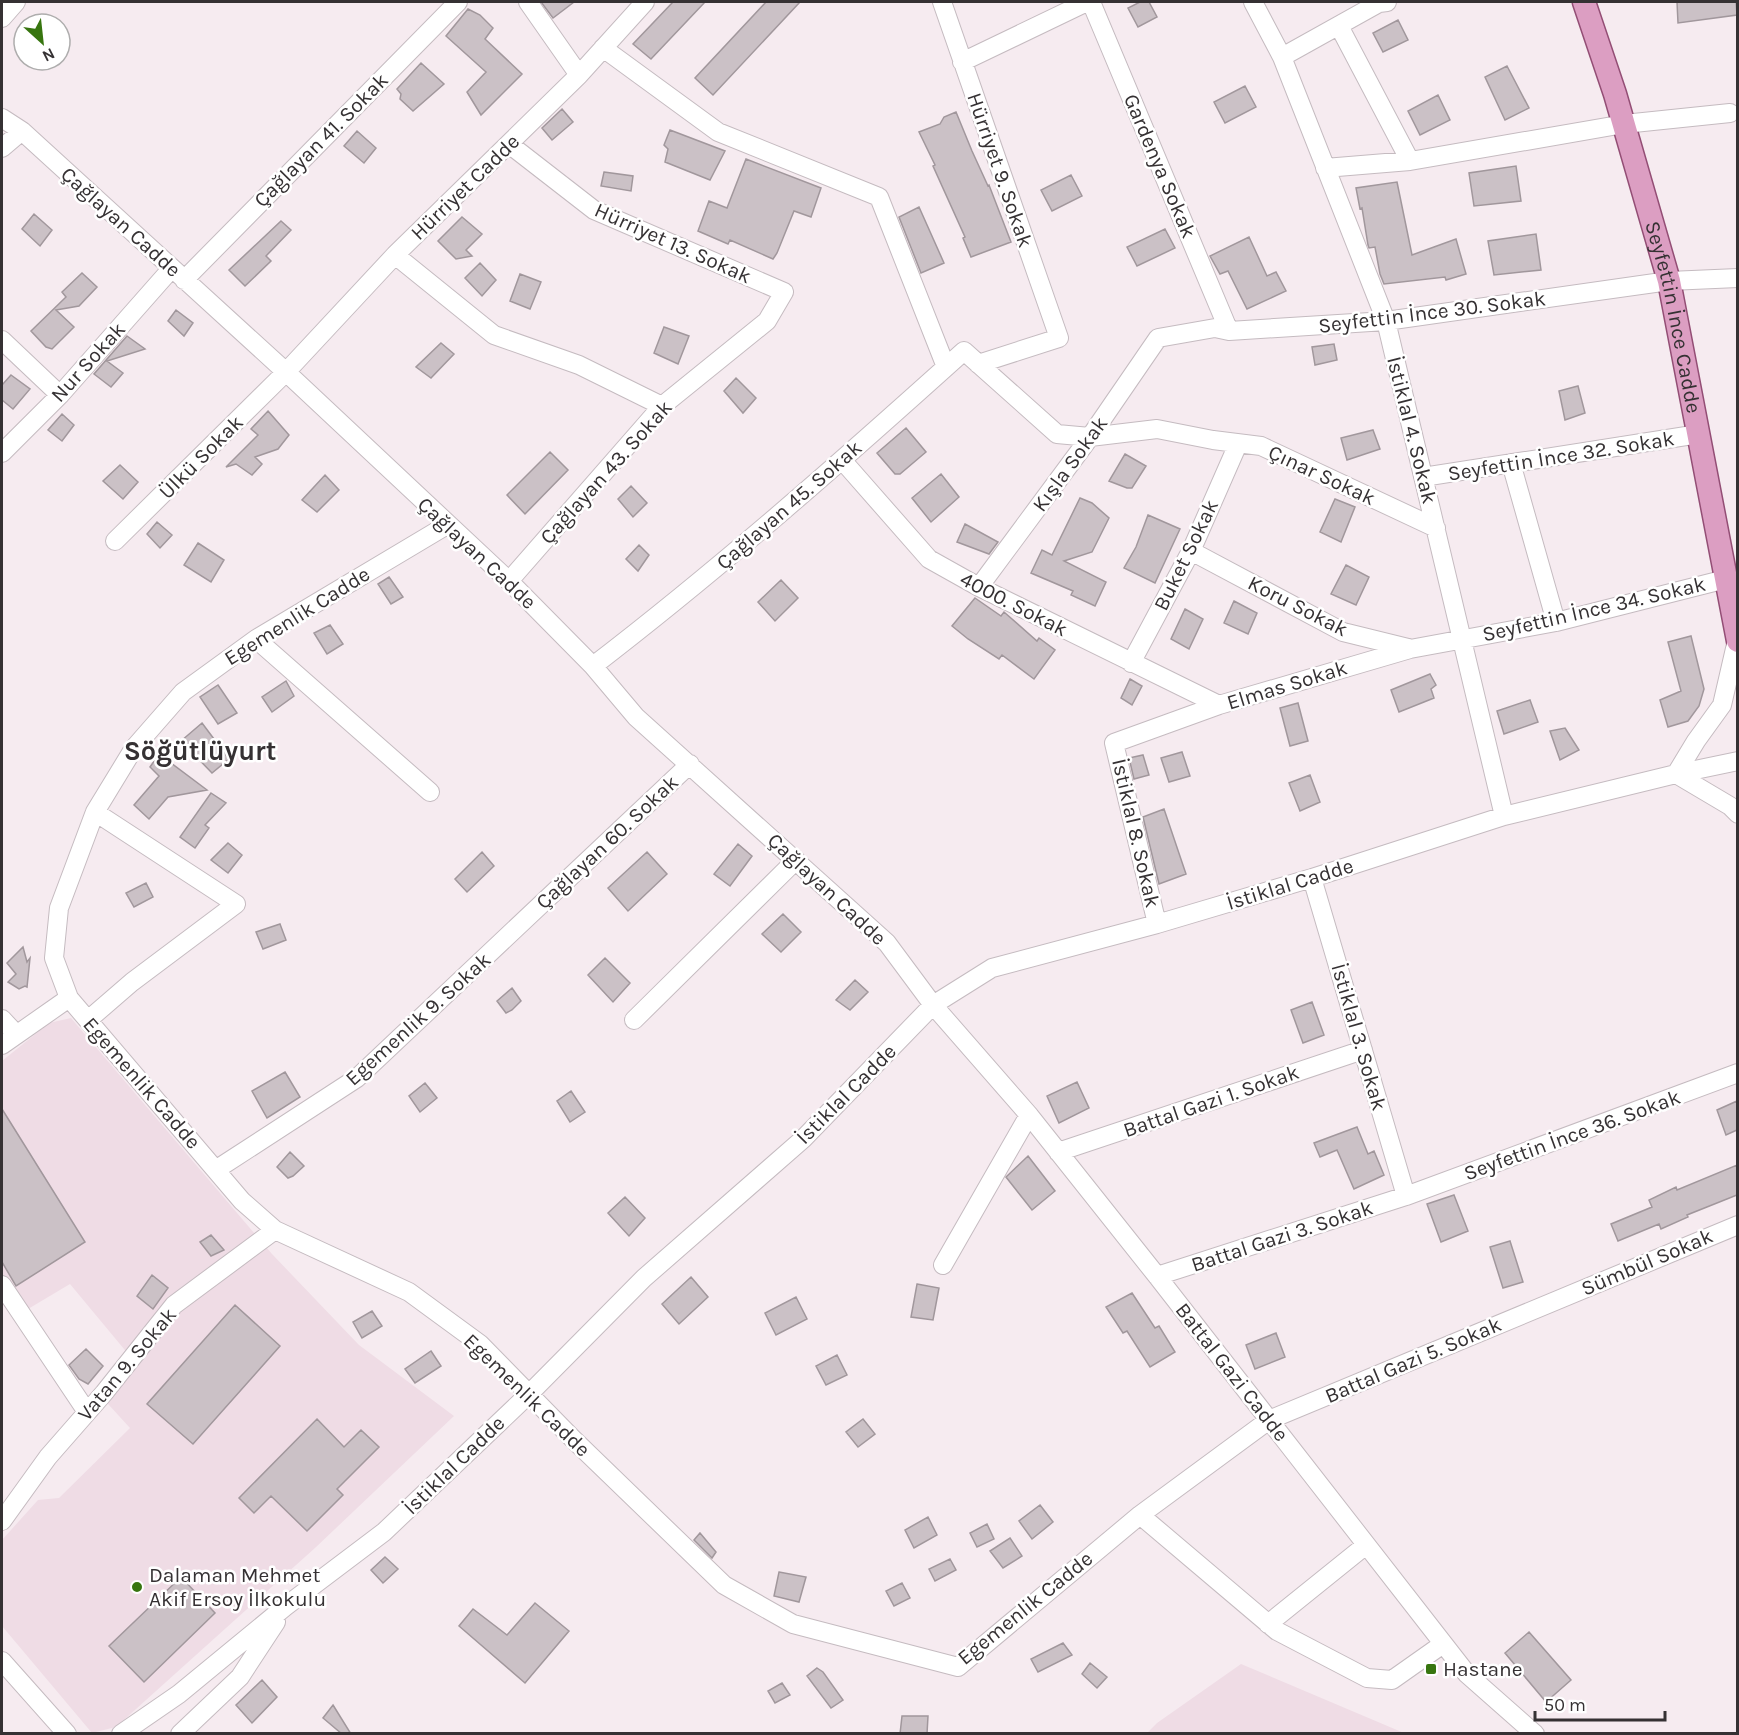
<svg xmlns="http://www.w3.org/2000/svg" width="1739" height="1735" font-family="Karla,sans-serif">
	<style>
		.built { fill: #efdce5 }
		.building { fill: #cbc1c6; stroke: #a1979c; stroke-width: 1.5 }
		.lines { fill: none; stroke-linecap: round; stroke-linejoin: round }
		.minor-casing { stroke: #c5bbc0; stroke-width: 20 }
		.major-casing { stroke: #934e75; stroke-width: 25 }
		.minor { stroke: #fff; stroke-width: 18 }
		.major { stroke: #dc9ec2; stroke-width: 22 }
		.poi-dot { fill: #37750f; stroke: #fff; stroke-width: 2 }
		.labels { text-anchor: middle; stroke-width: 5; stroke-linejoin: round; paint-order: stroke }
		.street-label { font-size: 21px; fill: #353133; stroke: #fff }
		.poi-label { font-size: 21px; fill: #353133; stroke: #fff; text-anchor: start }
		.district-label { font-size: 27px; font-weight: bold; fill: #353133; stroke: #fff }
	</style>
	<rect width="100%" height="100%" fill="#f6ebf0"/>
	<path class="built" d="M71,1018L272,1254L359,1345L454,1416L315,1548L116,1727L92,1733L2,1626V1540L38,1500L59,1498L130,1428L98,1393L129,1355L70,1284L23,1312L2,1287V1061L49,1023Z
		M1241,1664L1404,1733H1147L1157,1723Z"/>
	<path class="building" d="M541,2H574L553,18Z
		M673,2H705L651,59L633,44Z
		M766,2H800L713,95L695,78Z
		M1140,2H1149L1157,17L1138,27L1128,8Z
		M1677,2H1736L1737,15L1678,23Z
		M468,9L480,15L493,28L485,39L522,74L481,115L467,92L486,72L446,36Z
		M1398,20L1408,40L1383,52L1373,33Z
		M421,63L444,84L413,111L400,99L401,94L397,89Z
		M1507,66L1529,108L1505,120L1485,77Z
		M1245,86L1256,107L1225,123L1214,102Z
		M1438,95L1450,120L1420,135L1408,111Z
		M562,109L573,122L552,140L542,128Z
		M956,112L972,151L988,186L989,185L1011,242L971,257L963,238L965,237L933,166L935,165L919,132L940,124L944,117Z
		M670,130L725,151L710,180L665,162L668,149L664,145Z
		M357,131L376,148L364,163L344,146Z
		M746,159L821,188L811,217L794,211L777,253L773,259L730,240L728,244L698,231L709,201L727,208Z
		M1516,166L1521,201L1474,206L1469,173Z
		M604,172L633,176L631,191L601,186Z
		M1071,175L1082,196L1052,211L1041,190Z
		M1397,182L1412,255L1456,239L1466,274L1446,280L1445,277L1384,284L1380,274L1375,247L1369,248L1368,245L1362,208L1360,209L1356,188Z
		M919,207L944,263L921,273L899,217Z
		M34,214L52,230L40,246L22,229Z
		M462,217L482,234L466,250L472,256L456,259L438,241Z
		M281,221L291,230L266,256L271,261L245,286L229,270Z
		M1165,229L1175,248L1137,266L1127,247Z
		M1536,234L1541,270L1494,275L1488,241Z
		M1249,237L1267,276L1276,272L1286,291L1247,309L1228,271L1220,274L1210,256Z
		M480,263L496,280L482,296L465,278Z
		M82,273L97,287L79,306L56,310L74,327L52,349L46,347L31,331L66,297L62,292Z
		M520,274L541,282L530,309L510,301Z
		M176,310L193,323L184,336L168,321Z
		M664,327L689,336L678,364L654,353Z
		M127,336L145,349L107,361L123,373L111,387L94,374Z
		M441,343L454,354L431,378L416,367Z
		M1334,344L1337,360L1315,365L1312,347Z
		M11,375L30,389L13,409L2,400V385Z
		M736,378L756,398L743,413L724,391Z
		M1578,386L1585,413L1565,420L1559,391Z
		M268,411L289,435L278,449L255,457L262,464L252,475L236,464L226,467L258,435L251,429Z
		M62,414L74,425L62,441L48,430Z
		M906,428L926,452L900,474H895L877,453Z
		M1373,430L1380,449L1347,460L1341,438Z
		M550,452L568,470L525,514L507,495Z
		M1125,454L1146,466L1132,488H1127L1109,481Z
		M120,465L138,482L123,499L103,481Z
		M941,474L959,497L931,522L912,498Z
		M325,475L339,490L317,512L302,500Z
		M631,486L647,503L633,517L618,499Z
		M1080,498L1092,503L1109,518L1092,552L1064,561L1106,582L1095,606L1071,595L1073,591L1031,573L1042,550L1052,555Z
		M1335,499L1355,507L1341,542L1320,532Z
		M1148,515L1180,529L1155,583L1124,568L1136,547Z
		M157,522L172,535L160,548L147,534Z
		M965,524L998,542L989,554L957,542Z
		M198,543L224,560L211,582L184,565Z
		M639,545L649,555L638,571L626,559Z
		M1346,565L1369,577L1356,605L1331,594Z
		M389,577L403,597L391,604L378,584Z
		M781,580L798,598L775,621L758,602Z
		M975,598L1001,616L1004,612L1037,641L1039,638L1055,650L1034,679L1002,655L999,659L968,639L952,626Z
		M1234,601L1257,613L1248,634L1224,623Z
		M1185,609L1203,619L1189,649L1171,639Z
		M330,625L343,644L327,654L314,633Z
		M1691,636L1704,689L1699,706L1688,721L1668,727L1660,700L1681,691L1668,642Z
		M1430,674L1436,685L1431,689L1434,698L1399,712L1391,690Z
		M1130,679L1142,686L1132,705L1121,698Z
		M286,681L294,696L272,712L262,697Z
		M218,685L237,713L218,724L200,697Z
		M1530,700L1538,722L1504,734L1497,711Z
		M1298,703L1308,741L1290,746L1280,708Z
		M202,723L229,759L212,773L181,741Z
		M1565,728L1579,750L1560,760L1550,731Z
		M1182,752L1190,776L1169,782L1161,758Z
		M159,754L207,790L168,797L149,819L134,805L159,776L150,767Z
		M1143,755L1149,775L1134,779L1129,758Z
		M1310,775L1320,802L1300,811L1289,783Z
		M211,793L226,803L205,825L209,828L195,848L180,837Z
		M1164,809L1186,874L1159,884L1143,817Z
		M228,843L242,855L228,873L211,860Z
		M738,844L752,856L730,886L714,874Z
		M482,852L494,866L467,892L455,879Z
		M647,852L667,874L628,911L608,888Z
		M146,883L153,897L134,907L126,893Z
		M783,914L801,932L781,952L762,934Z
		M280,924L286,940L263,949L256,932Z
		M23,947L27,962L30,958L27,987L25,986L19,989L8,982L16,974L7,963Z
		M605,958L630,983L613,1002L588,975Z
		M855,980L868,992L850,1010L836,1000Z
		M512,988L521,1001L512,1010L506,1013L497,1001Z
		M1312,1002L1324,1035L1303,1043L1291,1010Z
		M285,1072L300,1097L267,1118L252,1091Z
		M1077,1082L1089,1108L1059,1123L1047,1096Z
		M425,1083L437,1098L420,1112L409,1096Z
		M571,1091L585,1112L570,1122L557,1101Z
		M1737,1101V1130L1726,1135L1717,1110Z
		M2,1109L85,1242L16,1286L2,1262Z
		M1357,1127L1368,1154L1374,1151L1384,1175L1354,1189L1337,1150L1320,1157L1314,1143Z
		M290,1152L304,1166L293,1176L288,1178L277,1167Z
		M1028,1156L1055,1191L1032,1210L1006,1177Z
		M1737,1165V1195L1687,1215L1688,1217L1661,1229L1659,1224L1618,1241L1611,1224L1652,1207L1649,1200L1676,1187L1677,1190Z
		M1454,1195L1468,1231L1441,1242L1427,1204Z
		M625,1197L645,1218L629,1236L608,1213Z
		M211,1235L224,1250L211,1256L200,1242Z
		M1510,1241L1523,1282L1503,1288L1490,1247Z
		M152,1275L168,1288L153,1309L137,1296Z
		M691,1277L708,1297L679,1324L662,1304Z
		M917,1284L939,1288L933,1320L911,1317Z
		M1132,1293L1155,1328L1159,1326L1175,1352L1150,1367L1127,1331L1123,1333L1106,1307Z
		M796,1297L807,1319L776,1335L765,1313Z
		M235,1305L280,1346L193,1444L147,1404Z
		M372,1311L382,1326L362,1338L353,1322Z
		M1276,1333L1285,1357L1255,1369L1246,1345Z
		M86,1349L103,1366L88,1384L79,1379L69,1365Z
		M431,1351L441,1366L415,1383L405,1369Z
		M837,1355L847,1375L826,1385L816,1366Z
		M317,1419L344,1447L361,1430L379,1447L337,1489L343,1495L307,1531L271,1496L254,1513L239,1498Z
		M863,1419L875,1434L858,1447L846,1432Z
		M1040,1505L1053,1522L1032,1539L1019,1521Z
		M928,1517L937,1535L914,1548L905,1530Z
		M987,1524L994,1539L977,1547L970,1533Z
		M700,1533L716,1552L712,1558L694,1540Z
		M1010,1538L1022,1556L1003,1568L990,1551Z
		M385,1557L398,1569L383,1583L371,1570Z
		M950,1559L956,1570L935,1581L929,1569Z
		M779,1572L806,1577L799,1602L774,1596Z
		M181,1577L215,1613L144,1682L109,1646Z
		M902,1583L910,1598L894,1606L886,1591Z
		M535,1603L569,1631L525,1683L459,1626L473,1609L507,1635Z
		M1529,1632L1571,1680L1546,1702L1505,1653Z
		M1063,1643L1072,1655L1038,1672L1031,1659Z
		M1090,1663L1107,1677L1097,1688L1082,1674Z
		M817,1668L823,1672L843,1700L831,1708L807,1676Z
		M262,1680L277,1697L252,1723L236,1705Z
		M782,1683L790,1695L775,1703L768,1691Z
		M333,1705L351,1734H342L323,1718Z
		M902,1716H928L927,1734H900Z"/>
	<g class="lines">
		<g class="minor-casing">
			<path id="minor" d="M528,2L579,75
				M942,2L1059,338L978,364
				M1091,2L1229,331
				M1253,2L1282,57L1386,321L1504,816
				M2,18L16,2
				M1339,26L1410,161L1624,124L1730,113
				M603,48L718,132L879,197L946,367
				M1282,57L1379,3L1387,2
				M962,62L1087,2
				M2,118L22,131L286,372L509,581L593,666L636,717L887,943L933,1005L1029,1115L1157,1276L1467,1674L1535,1734
				M2,148L22,131
				M1325,168L1410,161
				M395,255L494,335L579,365L662,406
				M184,280L458,2
				M2,340L60,395
				M2,453L60,395L172,268
				M842,460L929,559L979,587L1219,705
				M1511,463L1556,622
				M1423,477L1699,434
				M447,525L256,639L183,692L134,748L95,812L59,908L54,958L69,998L242,1201L275,1230L409,1292L480,1344L574,1440L724,1585L793,1624L958,1667L1140,1515L1277,1631L1367,1678L1392,1680L1443,1644
				M115,541L286,372L395,255L579,75L645,2
				M1191,551L1343,632L1408,648
				M509,581L662,406L767,321L784,292L594,210L509,144
				M979,587L1090,437L1158,338L1215,328L1229,331L1386,321L1669,281L1738,278
				M256,639L430,792
				M1737,640L1722,705L1696,741L1676,774L1730,806L1738,814
				M1131,663L1191,551L1238,444
				M593,666C722,567 844,459 964,351L1057,434L1090,437L1157,429L1213,440L1261,446L1436,528
				M1312,878L1406,1196
				M1157,924L1114,743L1219,705L1410,649L1556,622L1726,579
				M2,1019L16,1034
				M88,1020L132,982L236,904L95,812
				M634,1020L796,860
				M2,1045L69,998
				M1058,1152L1363,1050
				M217,1169L357,1078L690,764
				M943,1265L1029,1115
				M1157,1276L1406,1196L1738,1073
				M2,1285L87,1412
				M1140,1515L1269,1420L1738,1225
				M2,1521L48,1457L104,1393L174,1305L275,1230
				M1268,1624L1366,1545
				M2,1661L67,1734
				M121,1734L179,1694L286,1606L384,1532L529,1394L644,1278L803,1139L933,1005L992,968L1157,924L1312,878L1504,816L1676,774L1738,761
				M180,1734L240,1677L276,1622"/>
		</g>
		<g class="major-casing">
			<g id="major">
				<path id="s1" d="M1584,2L1615,94L1669,281L1738,641"/>
			</g>
		</g>
		<use href="#minor" class="minor"/>
		<use href="#major" class="major"/>
	</g>
	<g class="poi-dot">
		<circle cx="137" cy="1587" r="6"/>
		<rect x="1425" y="1663" width="12" height="12" rx="3"/>
	</g>
	<g class="labels">
		<g class="street-label">
			<text transform="translate(321 140) rotate(-45)" y="7">Çağlayan 41. Sokak</text>
			<text transform="translate(1160 166) rotate(67)" y="7">Gardenya Sokak</text>
			<text transform="translate(1000 170) rotate(71)" y="7">Hürriyet 9. Sokak</text>
			<text transform="translate(465 187) rotate(-44)" y="7">Hürriyet Cadde</text>
			<text transform="translate(121 222) rotate(42)" y="7">Çağlayan Cadde</text>
			<text transform="translate(673 243) rotate(24)" y="7">Hürriyet 13. Sokak</text>
			<text transform="translate(1432 312) rotate(-7)" y="7">Seyfettin İnce 30. Sokak</text>
			<text dy="7" stroke="none"><textPath href="#s1" startOffset="328">Seyfettin İnce Cadde</textPath></text>
			<text transform="translate(88 362) rotate(-48)" y="7">Nur Sokak</text>
			<text transform="translate(1412 430) rotate(76)" y="7">İstiklal 4. Sokak</text>
			<text transform="translate(1561 456) rotate(-9)" y="7">Seyfettin İnce 32. Sokak</text>
			<text transform="translate(201 457) rotate(-45)" y="7">Ülkü Sokak</text>
			<text transform="translate(1070 464) rotate(-54)" y="7">Kışla Sokak</text>
			<text transform="translate(606 472) rotate(-48)" y="7">Çağlayan 43. Sokak</text>
			<text transform="translate(1322 475) rotate(25)" y="7">Çınar Sokak</text>
			<text transform="translate(789 505) rotate(-41)" y="7">Çağlayan 45. Sokak</text>
			<text transform="translate(477 553) rotate(43)" y="7">Çağlayan Cadde</text>
			<text transform="translate(1186 555) rotate(-64)" y="7">Buket Sokak</text>
			<text transform="translate(1014 604) rotate(27)" y="7">4000. Sokak</text>
			<text transform="translate(1298 606) rotate(27)" y="7">Koru Sokak</text>
			<text transform="translate(1594 609) rotate(-13)" y="7">Seyfettin İnce 34. Sokak</text>
			<text transform="translate(297 616) rotate(-32)" y="7">Egemenlik Cadde</text>
			<text transform="translate(1287 685) rotate(-17)" y="7">Elmas Sokak</text>
			<text transform="translate(1136 833) rotate(77)" y="7">İstiklal 8. Sokak</text>
			<text transform="translate(607 842) rotate(-43)" y="7">Çağlayan 60. Sokak</text>
			<text transform="translate(1290 884) rotate(-17)" y="7">İstiklal Cadde</text>
			<text transform="translate(827 889) rotate(43)" y="7">Çağlayan Cadde</text>
			<text transform="translate(418 1019) rotate(-42)" y="7">Egemenlik 9. Sokak</text>
			<text transform="translate(1359 1037) rotate(74)" y="7">İstiklal 3. Sokak</text>
			<text transform="translate(142 1083) rotate(49)" y="7">Egemenlik Cadde</text>
			<text transform="translate(846 1094) rotate(-45)" y="7">İstiklal Cadde</text>
			<text transform="translate(1211 1101) rotate(-19)" y="7">Battal Gazi 1. Sokak</text>
			<text transform="translate(1572 1135) rotate(-20)" y="7">Seyfettin İnce 36. Sokak</text>
			<text transform="translate(1282 1236) rotate(-18)" y="7">Battal Gazi 3. Sokak</text>
			<text transform="translate(1647 1262) rotate(-23)" y="7">Sümbül Sokak</text>
			<text transform="translate(1413 1360) rotate(-23)" y="7">Battal Gazi 5. Sokak</text>
			<text transform="translate(127 1364) rotate(-50)" y="7">Vatan 9. Sokak</text>
			<text transform="translate(1232 1372) rotate(52)" y="7">Battal Gazi Cadde</text>
			<text transform="translate(527 1395) rotate(44)" y="7">Egemenlik Cadde</text>
			<text transform="translate(454 1465) rotate(-44)" y="7">İstiklal Cadde</text>
			<text transform="translate(1025 1608) rotate(-39)" y="7">Egemenlik Cadde</text>
		</g>
		<g class="poi-label">
			<text x="149" y="1582">Dalaman Mehmet<tspan x="149" dy="24">Akif Ersoy İlkokulu</tspan></text>
			<text x="1443" y="1676">Hastane</text>
		</g>
		<g class="district-label">
			<text x="200" y="760">Söğütlüyurt</text>
		</g>
	</g>
	<rect width="1739" height="1735" fill="none" stroke="#353133" stroke-width="6"/>
	<g transform="translate(42 42) rotate(153)"><circle r="28" fill="#ffffff" stroke="#aeadad" stroke-width="1.5"/>
	<path d="M0-4.5L10 22L0 15L-10 22Z" fill="#37750f"/>
	<text y="-9" font-size="16" font-weight="bold" text-anchor="middle" fill="#353133">N</text>
	</g>
	<path d="M1535 1711v9h130v-9" fill="none" stroke="#353133" stroke-width="3"/>
	<text x="1544" y="1711" font-size="18" fill="#353133" stroke="#ffffff" stroke-width="4.5" paint-order="stroke">50 m</text>
</svg>
